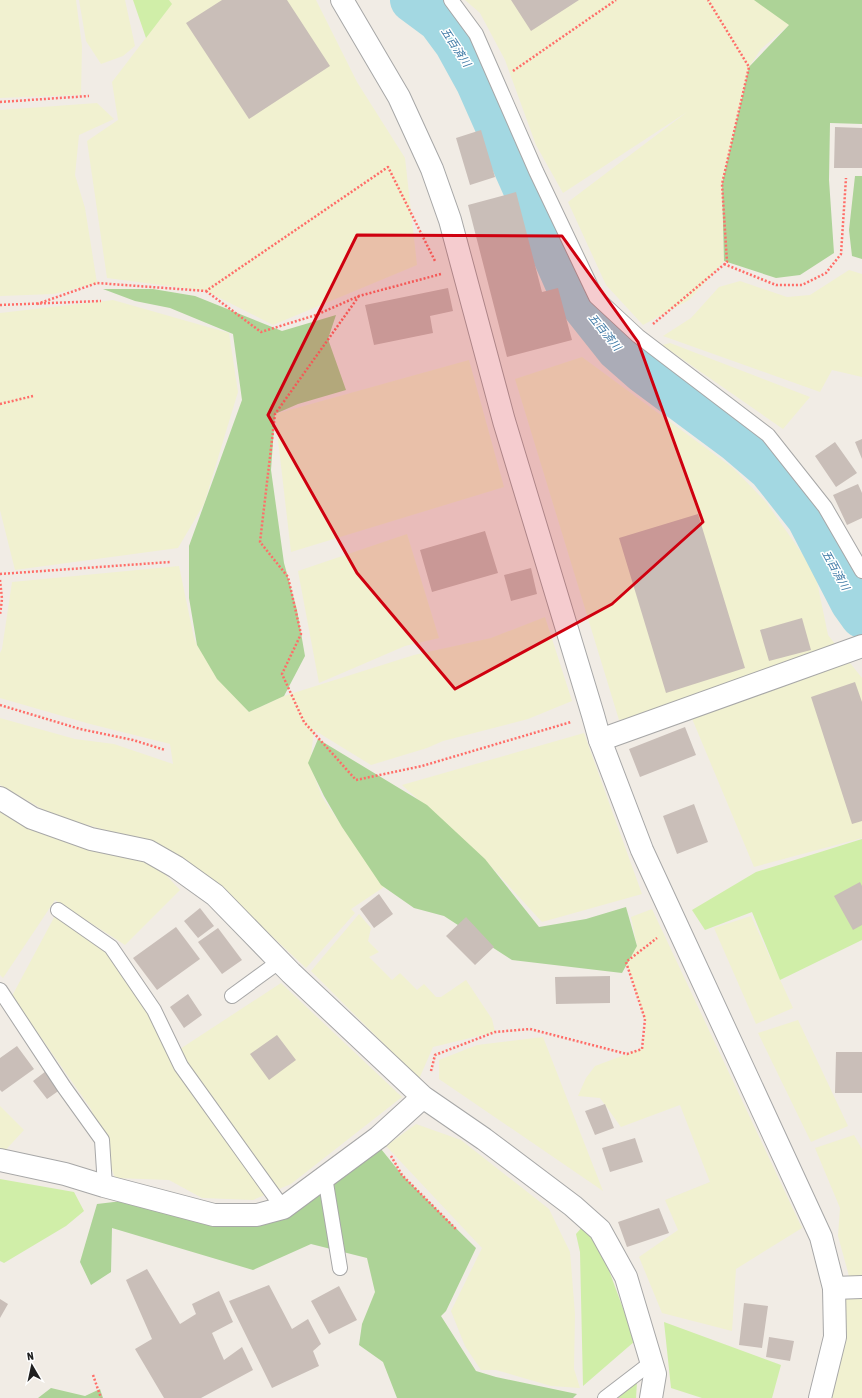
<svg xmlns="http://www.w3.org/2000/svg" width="862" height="1398" font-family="'Asap Condensed','Noto Sans JP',sans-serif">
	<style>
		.farmland { fill: #f1f1d0 }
		.grass { fill: #d0eea8 }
		.forest { fill: #add397 }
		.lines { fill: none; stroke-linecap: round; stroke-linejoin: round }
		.river { stroke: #a3d8e2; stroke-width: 44 }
		.building { fill: #c9beb8 }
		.service-casing { stroke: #a7a7a7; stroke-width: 16 }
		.minor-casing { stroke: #a7a7a7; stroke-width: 24 }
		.tertiary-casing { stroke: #a7a7a7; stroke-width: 24 }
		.path { stroke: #ff6d68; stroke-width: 2.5; stroke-dasharray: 2 2; stroke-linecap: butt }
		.service { stroke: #fff; stroke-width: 14 }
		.minor { stroke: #fff; stroke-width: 22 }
		.tertiary { stroke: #fff; stroke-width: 22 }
		.marked { fill: #cf000f; fill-opacity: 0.2; stroke: #cf000f; stroke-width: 3; stroke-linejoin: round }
		.labels { text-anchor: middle; stroke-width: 3; stroke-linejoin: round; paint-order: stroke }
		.water-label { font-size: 11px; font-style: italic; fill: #3f7aa6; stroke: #fff }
	</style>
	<rect width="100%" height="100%" fill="#f1ece5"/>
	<path class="farmland" d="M0,0H76L82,46L81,95L0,98Z
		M79,0H125L135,46L123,56L101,64L86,41Z
		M169,0H316L357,82L405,158L417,265L273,325L206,291L107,278L87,141L118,120L112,82L171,5Z
		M465,0H760L789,25L761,49L749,67L722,184L724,261L689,300L643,325L606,285L568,202L687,112L563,193L536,145L505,60L480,13Z
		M97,103L114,119L79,135L75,175L85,208L97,283L54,294L0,296V110Z
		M849,270L862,274V377L832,370L820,392L663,336L691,318L719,287L740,281L787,297L810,295Z
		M113,300L229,333L238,392L204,504L178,548L15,570L0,510V313Z
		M670,343L810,397L783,429L662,345Z
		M582,357L733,468L766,502L815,572L828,635L862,678V838L754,867L688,709L619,720L515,379Z
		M469,360L504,487L291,552L275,414Z
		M407,534L439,638L405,646L319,683L298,571Z
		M179,566L194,638L197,645L241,703L249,712L284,696L414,655L491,638L545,617L572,701L528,719L443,741L427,748L371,765L314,730L310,764L322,797L384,887L351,909L355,913L306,968L218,886L193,865L150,840L112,832L53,815L0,785V718L75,739L114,744L173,764L170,744L90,724L0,698V653L2,649L12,582Z
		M584,733L642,894L542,922L487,862L402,785Z
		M0,812L90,849L143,861L165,874L180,890L125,945L55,900L3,978L0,975Z
		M652,909L802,1228L736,1269L732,1331L662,1313L639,1257L678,1230L665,1200L710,1182L680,1105L621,1127L600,1098L578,1096L586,1078L595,1066L643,1048L646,1023L626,962L637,946L631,917Z
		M58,910L106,940L180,1049L281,983L402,1097L291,1184L253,1200L202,1198L169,1180L115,1178L91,1109L12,996Z
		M359,914L371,928L368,941L379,952L369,957L392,980L400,973L417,990L424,984L436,997H441L466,980L492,1019L495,1032L433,1047L419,1079L311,971Z
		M751,916L793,1008L756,1024L714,928Z
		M798,1020L848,1126L811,1142L758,1033Z
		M543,1037L603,1191L439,1079V1060L477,1045Z
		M0,1106L24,1130L1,1155L0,1154Z
		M416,1124L461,1140L549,1209L570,1252L575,1314L574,1369L580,1388L551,1386L496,1370H481L465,1346L451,1311L482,1248L386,1146Z
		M854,1135L862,1149V1276H849L838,1236L840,1208L815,1148Z
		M844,1299H862V1398H826Z"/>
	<path class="grass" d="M133,0H169L172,4L146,38Z
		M390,0H427L483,60L584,286L632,342L757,427L808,485L862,585V634L795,521L746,462L659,400L577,318L532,233L482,115L442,36L417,17Z
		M862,839V940L780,980L752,912L705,930L692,910L756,872Z
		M0,1179L74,1192L84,1211L66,1226L4,1263L0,1261Z
		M583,1226L603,1254L635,1341L583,1386L580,1252L576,1234Z
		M664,1322L781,1365L772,1398H702L671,1388Z
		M637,1382L636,1398H618Z"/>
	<path class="forest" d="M754,0H862V124L830,123L829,180L834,253L800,275L776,278L724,261L722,184L749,67L789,25Z
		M855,176H862V259L852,256L849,230Z
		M103,289H153L195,296L282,331L336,315L328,339L346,390L298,404L275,414L271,470L284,563L297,610L305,656L284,696L249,712L217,679L197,645L189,598V546L242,400L233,334L170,308L135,301Z
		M318,739L427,805L485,859L539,927L586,919L626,907L637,946L622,973L512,960L444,916L414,908L381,885L342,827L324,796L308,763Z
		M377,1144L402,1175L476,1248L446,1311L441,1316L476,1371L496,1377L577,1394L573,1398H397L383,1362L359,1345L362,1324L375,1292L367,1258L311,1244L253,1270L112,1228L111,1272L91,1285L80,1262L97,1204L139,1199L257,1219Z
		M51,1388L85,1396L100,1389L103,1398H38Z"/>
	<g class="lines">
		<path class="river" d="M412,0L439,20L456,43L478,83L568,286L618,349L643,371L736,440L770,469L808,517L852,602L862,616"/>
	</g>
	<path class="building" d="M222,0H287L330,66L249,119L186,23Z
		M511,0H579L531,31Z
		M835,127L862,128V168H834Z
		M481,130L495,177L470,185L456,138Z
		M516,192L542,292L558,288L572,340L507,357L468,205Z
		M448,288L453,311L430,316L433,333L374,345L365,305Z
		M862,439V459L855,442Z
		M835,442L857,473L836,487L815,456Z
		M858,484L862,493V518L847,525L833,495Z
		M698,514L745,668L666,693L619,538Z
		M485,531L498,573L432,592L420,550Z
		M531,568L537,594L511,601L504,575Z
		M802,618L811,650L769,661L760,630Z
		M855,682L862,702V821L852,824L811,697Z
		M685,727L696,755L640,777L629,749Z
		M694,804L708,842L677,854L663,816Z
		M860,882L862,886V925L853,930L834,896Z
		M379,894L393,914L374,928L360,909Z
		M200,908L214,926L198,938L184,921Z
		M466,917L494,947L475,965L446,936Z
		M176,927L200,959L157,990L133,958Z
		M218,928L242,960L222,974L198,942Z
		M610,976V1003L556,1004L555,977Z
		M188,994L202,1015L184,1028L170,1007Z
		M277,1035L296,1060L269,1080L250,1054Z
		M17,1046L34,1069L2,1092L0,1090V1058Z
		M836,1052H862V1093H835Z
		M50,1068L64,1087L47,1099L33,1081Z
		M605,1104L614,1128L595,1135L585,1111Z
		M635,1138L643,1162L610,1172L602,1148Z
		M659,1208L669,1233L627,1247L618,1222Z
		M147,1269L180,1324L196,1314L192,1304L219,1291L233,1322L212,1333L224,1360L242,1347L253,1370L201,1398H164L135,1349L152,1339L126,1280Z
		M269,1285L292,1329L308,1319L321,1344L313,1351L319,1366L272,1388L229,1301Z
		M339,1286L357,1320L329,1334L311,1301Z
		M0,1299L8,1304L0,1318Z
		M744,1303L768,1306L762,1348L739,1345Z
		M769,1337L794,1341L790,1361L766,1357Z"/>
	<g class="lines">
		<g class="service-casing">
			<path id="service" d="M451,0L476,34L536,171L596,297L638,336L768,435L825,507L862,571
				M58,910L111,947L154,1010L181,1066L283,1208
				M0,990L64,1087L102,1140L105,1186
				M232,996L280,961
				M325,1177L340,1268
				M605,1398L652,1362"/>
		</g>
		<g class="minor-casing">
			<path id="minor" d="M600,740L862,646
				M0,798L32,818L91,839L148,851L176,867L215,895L291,973L423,1097L484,1139L573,1206L600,1230L626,1277L655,1374L651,1398
				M0,1160L65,1174L104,1186L214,1215H257L283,1208L379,1137L423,1097
				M834,1288L862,1287"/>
		</g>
		<g class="tertiary-casing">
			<path id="tertiary" d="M342,0L399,97L432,169L450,220L504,421L593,715L600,740L642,850L821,1237L834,1288L835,1337L820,1398"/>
		</g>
		<path class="path" d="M513,71L616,0
			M0,102L89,96
			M724,264L776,285H802L826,273L841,254L846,178
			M206,291L261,332L316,315L359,296L441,274
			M359,296L275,414L260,542L288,577L301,634L282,674L304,722L356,780L422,766L571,722
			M37,304L97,283L206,291L388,167L435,261
			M0,305L101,301
			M653,324L727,262L722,184L749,67L708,0
			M0,404L33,396
			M0,574L170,562
			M0,580L2,599L0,615
			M0,705L80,729L133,740L165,750
			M431,1071L435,1055L495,1032L530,1029L627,1054L642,1049L645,1019L626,962L657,938
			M391,1156L402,1175L456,1229
			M93,1375L101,1398"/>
		<use href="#service" class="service"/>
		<use href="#minor" class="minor"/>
		<use href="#tertiary" class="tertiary"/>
	</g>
	<path class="marked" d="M357,235L562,236L638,342L703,522L612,604L455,689L357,573L268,415Z"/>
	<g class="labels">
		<g class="water-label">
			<text transform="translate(456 47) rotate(57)" y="4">五百済川</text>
			<text transform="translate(605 332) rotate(51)" y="4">五百済川</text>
			<text transform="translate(836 570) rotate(61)" y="4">五百済川</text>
		</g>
	</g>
	<g transform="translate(32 1366) rotate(351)" stroke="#ffffff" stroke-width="3" paint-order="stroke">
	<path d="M0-3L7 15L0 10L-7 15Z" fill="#202020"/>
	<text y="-6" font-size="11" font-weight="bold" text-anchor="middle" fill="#202020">N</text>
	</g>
</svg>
